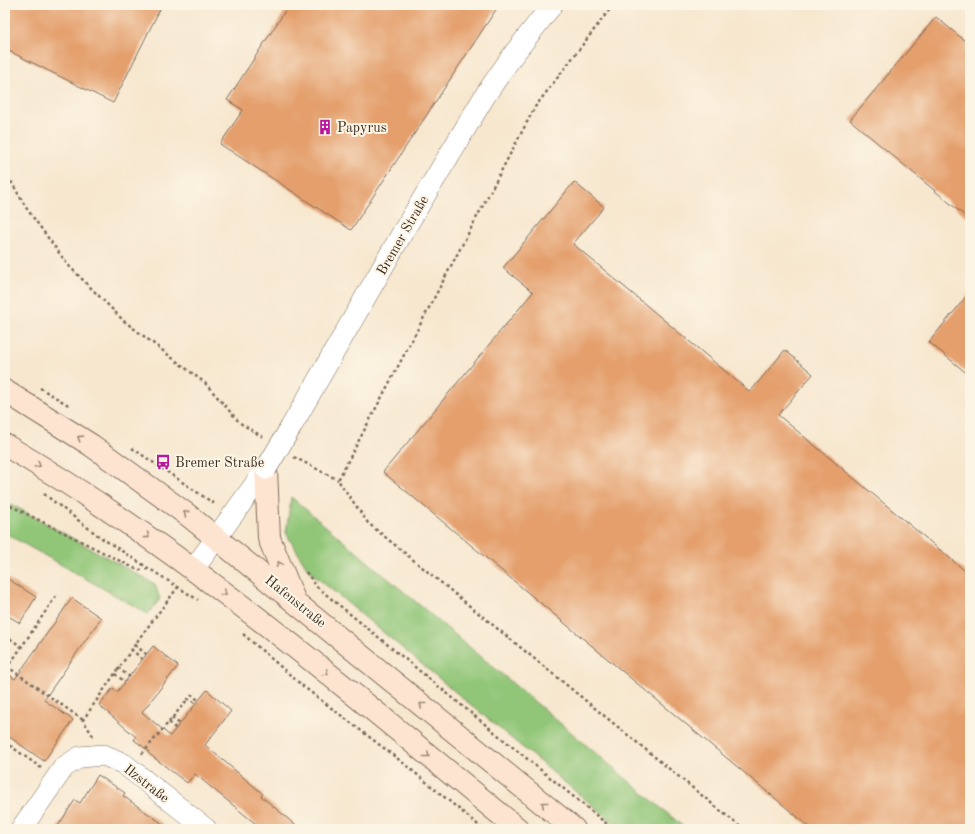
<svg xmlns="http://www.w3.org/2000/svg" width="975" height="834" font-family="'Old Standard TT',serif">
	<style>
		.green { fill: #91c678; stroke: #66784b }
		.building { fill: #e49f6c }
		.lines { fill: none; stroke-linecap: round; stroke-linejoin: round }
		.minor-casing { stroke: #7d6c5c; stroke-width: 22 }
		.secondary-casing { stroke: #7d6c5c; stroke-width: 24 }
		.path { stroke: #7d6c5c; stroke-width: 2.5; stroke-dasharray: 3 3; stroke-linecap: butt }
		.minor { stroke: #fff; stroke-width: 21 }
		.secondary { stroke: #fde4d0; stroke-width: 22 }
		.minor-bridge-casing { stroke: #7d6c5c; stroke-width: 22; stroke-linecap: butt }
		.minor-bridge { stroke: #fff; stroke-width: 21 }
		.oneway { stroke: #9c8777 }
		.labels { text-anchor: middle; stroke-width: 4; stroke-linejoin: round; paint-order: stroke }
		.poi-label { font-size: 14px; fill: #3b2a1e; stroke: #fcf5e5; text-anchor: start }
		.street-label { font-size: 14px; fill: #3b2a1e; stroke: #fcf5e5 }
	</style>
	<rect width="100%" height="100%" fill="#fcf5e5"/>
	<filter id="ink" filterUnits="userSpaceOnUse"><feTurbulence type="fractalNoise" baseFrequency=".025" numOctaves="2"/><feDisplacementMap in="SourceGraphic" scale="8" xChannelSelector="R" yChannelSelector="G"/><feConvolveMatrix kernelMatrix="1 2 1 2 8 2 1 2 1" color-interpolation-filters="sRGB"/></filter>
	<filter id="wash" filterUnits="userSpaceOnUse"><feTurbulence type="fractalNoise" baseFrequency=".012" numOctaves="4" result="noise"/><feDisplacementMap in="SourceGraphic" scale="16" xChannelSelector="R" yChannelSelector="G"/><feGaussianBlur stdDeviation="0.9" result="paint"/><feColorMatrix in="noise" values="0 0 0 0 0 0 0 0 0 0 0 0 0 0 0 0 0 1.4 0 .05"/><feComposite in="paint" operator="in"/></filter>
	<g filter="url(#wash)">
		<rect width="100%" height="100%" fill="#f7e7cf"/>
		<path class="green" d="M291,497L686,829H621L309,571L286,533Z
			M5,501L155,584L160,599L148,614L5,533Z"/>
		<g id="blocks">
			<path class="building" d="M5,5H162L113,103L5,49Z
				M289,5H499L351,230L220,144L243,110L227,100Z
				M936,17L970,45V220L850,120Z
				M574,182L604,207L573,244L750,392L785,350L813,374L778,415L970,575V829H812L383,472L533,292L503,268Z
				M970,292V376L929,342Z
				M5,577L36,597L20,623L5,614Z
				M72,598L101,618L44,700L73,720L44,761L5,734V672L15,679Z
				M153,646L178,666L142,712L170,736L207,690L231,711L205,745L263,794L261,796L300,829H262L195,774L187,783L148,753L149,751L134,740L136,737L99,705L113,688L117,692Z
				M98,775L125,793L123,796L170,829H56L75,800L80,803Z"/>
		</g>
	</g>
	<g filter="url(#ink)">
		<use href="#blocks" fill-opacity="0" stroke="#7d6c5c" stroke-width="1"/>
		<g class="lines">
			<g class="minor-casing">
				<path id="minor" d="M291,427L404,230L486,94L513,55L552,5
					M193,570L266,469
					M21,829L64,767L80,757L104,755L124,764L206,829"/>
			</g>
			<g class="secondary-casing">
				<path id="secondary" d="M5,391L91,445L189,516L574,829
					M5,445C190,553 353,694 518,829
					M266,469L269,538L293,597"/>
			</g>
			<path class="path" d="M613,5L535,107L338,480L368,523L743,829
				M5,171L27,209L68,265L124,321L205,383L240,423L263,437
				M40,388L70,406
				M132,448L216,505
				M294,457L338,480
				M160,467L163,462
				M44,494L100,537L198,600
				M5,503L138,570L149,569
				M306,572L317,587L613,829
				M56,596L8,667L83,720
				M243,634L304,687L402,762L483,829
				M5,635L22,647
				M135,645L146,654
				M131,649L142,659
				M118,668L130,677
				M115,674L125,682
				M195,703L188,699L192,695L198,700
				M172,718L180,724
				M169,722L176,729
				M93,736L83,720L141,636L178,587
				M5,742L41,768
				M142,754L188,699"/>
			<use href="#minor" class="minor"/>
			<use href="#secondary" class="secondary"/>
			<g class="minor-bridge-casing">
				<path id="minor-bridge" d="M266,469L291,427"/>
			</g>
			<use href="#minor-bridge" class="minor-bridge"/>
		</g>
		<defs><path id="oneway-chevron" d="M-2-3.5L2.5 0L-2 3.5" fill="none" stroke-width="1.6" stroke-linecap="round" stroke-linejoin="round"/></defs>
		<g class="oneway">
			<use href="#oneway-chevron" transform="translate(80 438) rotate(-147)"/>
			<use href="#oneway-chevron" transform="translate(38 465) rotate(32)"/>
			<use href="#oneway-chevron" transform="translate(186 513) rotate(-143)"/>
			<use href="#oneway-chevron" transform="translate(147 536) rotate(36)"/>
			<use href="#oneway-chevron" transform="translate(279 564) rotate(-113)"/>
			<use href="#oneway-chevron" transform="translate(224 593) rotate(37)"/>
			<use href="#oneway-chevron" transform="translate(326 673) rotate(39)"/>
			<use href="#oneway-chevron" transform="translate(422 705) rotate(-141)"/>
			<use href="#oneway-chevron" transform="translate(427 755) rotate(39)"/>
			<use href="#oneway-chevron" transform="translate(544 804) rotate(-141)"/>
		</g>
	</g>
	<defs>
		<g id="building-bare" transform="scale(1.2)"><path d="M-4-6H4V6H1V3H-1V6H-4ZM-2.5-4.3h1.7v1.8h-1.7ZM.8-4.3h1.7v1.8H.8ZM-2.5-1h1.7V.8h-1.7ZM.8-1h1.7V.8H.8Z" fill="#b5179e" stroke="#fcf5e5" stroke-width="2.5" paint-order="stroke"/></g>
		<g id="bus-bare" transform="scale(1.2)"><path d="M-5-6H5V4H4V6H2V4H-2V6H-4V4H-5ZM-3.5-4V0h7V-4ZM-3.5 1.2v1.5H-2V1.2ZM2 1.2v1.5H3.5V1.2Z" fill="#b5179e" stroke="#fcf5e5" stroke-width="2.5" paint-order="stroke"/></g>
	</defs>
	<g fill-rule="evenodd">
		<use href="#building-bare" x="325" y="127"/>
		<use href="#bus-bare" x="163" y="462"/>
	</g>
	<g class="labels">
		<g class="poi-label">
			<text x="337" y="132">Papyrus</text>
			<text x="175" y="467">Bremer Straße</text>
		</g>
		<g class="street-label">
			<text transform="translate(402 235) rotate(-60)" y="5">Bremer Straße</text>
			<text transform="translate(296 601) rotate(39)" y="5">Hafenstraße</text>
			<text transform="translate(147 783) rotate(38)" y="5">Ilzstraße</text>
		</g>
	</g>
	<rect width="975" height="834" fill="none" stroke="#fcf5e5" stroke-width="20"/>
</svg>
